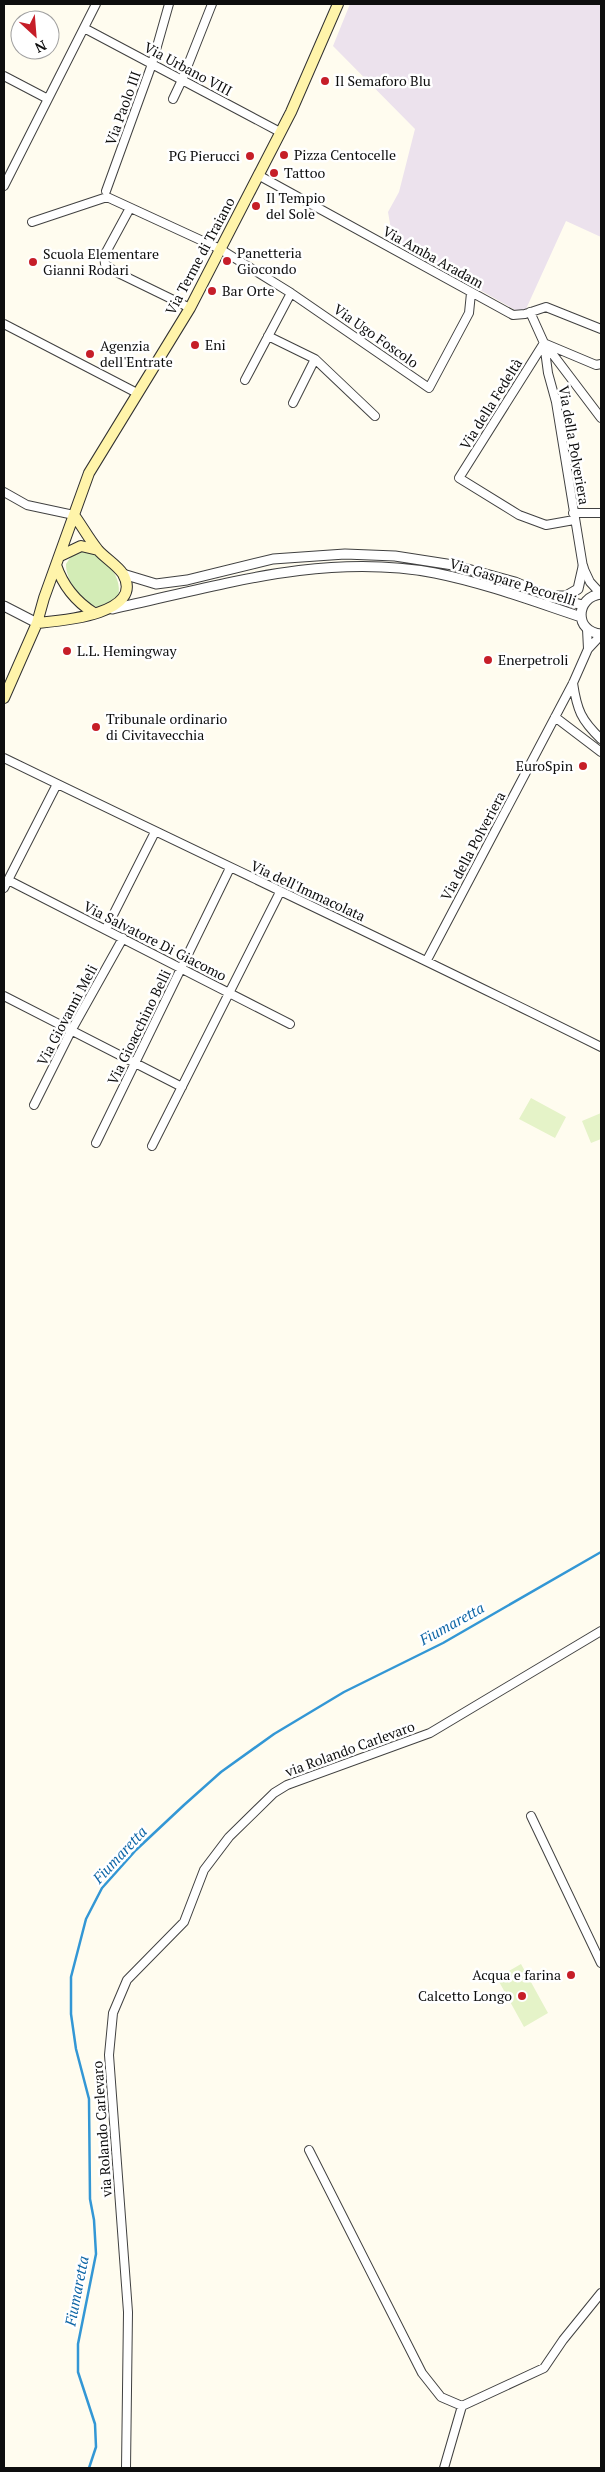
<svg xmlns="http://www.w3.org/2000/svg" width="605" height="2472" font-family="'PT Serif',serif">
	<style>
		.industrial { fill: #ece2ed }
		.green { fill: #d3ecb6 }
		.pitch { fill: #e5f3c8 }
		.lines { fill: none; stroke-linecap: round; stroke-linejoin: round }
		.stream { stroke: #3397d5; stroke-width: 2.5 }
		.minor-casing { stroke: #414141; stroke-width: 10 }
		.tertiary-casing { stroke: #414141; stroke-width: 11 }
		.secondary-casing { stroke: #303030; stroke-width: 12 }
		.minor { stroke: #fff; stroke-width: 8 }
		.tertiary { stroke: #fff; stroke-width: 9 }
		.secondary { stroke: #fff4aa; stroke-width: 10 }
		.poi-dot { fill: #c61e28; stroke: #fff; stroke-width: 2 }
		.labels { text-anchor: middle; stroke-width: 5; stroke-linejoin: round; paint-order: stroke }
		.street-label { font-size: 14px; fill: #0e0e0e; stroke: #fff }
		.poi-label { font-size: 14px; fill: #0e0e0e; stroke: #fff; text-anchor: start }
		.water-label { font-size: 15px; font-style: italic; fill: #1067a7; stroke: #fff }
	</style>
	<rect width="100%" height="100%" fill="#fffcef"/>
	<path class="industrial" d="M350,4H601V237L566,221L526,309L523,312L517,311L393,241L388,212L399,192L415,129L333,46Z"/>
	<path class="green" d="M81,551C103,551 126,579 117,600C112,602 107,606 102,607C85,611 65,579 66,564L72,555Z"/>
	<path class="pitch" d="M531,1098L566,1117L555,1138L519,1119Z
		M601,1113V1139L591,1143L582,1121Z
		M521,1964L548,2013L524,2027L497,1978Z"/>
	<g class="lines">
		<path class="stream" d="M89,2468L96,2447L95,2424L78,2372V2344L96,2254L94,2220L90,2199L89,2099L76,2049L71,2014V1977L86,1919L102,1888L136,1850L184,1805L221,1772L274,1734L344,1692L443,1643L601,1552"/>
		<g class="minor-casing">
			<path id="minor" d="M84,28L280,132
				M4,76L48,99
				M173,99L182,80L212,4
				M258,175L513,315L525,314L546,307L601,329
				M4,186L96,4
				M106,191L152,64L169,4
				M130,208L104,256L105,264L114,271L190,308
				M32,222L107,197L220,249L291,293L429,388L469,313L471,293
				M530,312L544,343L548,373L556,402L583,567L590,582L601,594
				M4,324L137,393
				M268,336L315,359L375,416
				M544,343L459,478L519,515L546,525L574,520
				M545,344L601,418
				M546,344L596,365L601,364
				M245,380L291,293
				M293,403L315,359
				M4,492L27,505L74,515
				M573,513H601
				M587,629L588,649
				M573,683C577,710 581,720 601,739
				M555,717L601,752
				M4,758C203,855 403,948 601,1047
				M8,880L290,1024
				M4,888L57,784
				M106,929L155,832
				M427,960L573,683L588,649L601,635
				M4,996L182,1087
				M34,1105L71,1031L123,938
				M96,1143L230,868
				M152,1146L280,892
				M531,1816L601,1963
				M309,2150L422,2373L441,2397L462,2406L544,2368L563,2340L601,2293
				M126,2468L128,2312L109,2055L113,2013L127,1980L184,1922L204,1870L229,1837L274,1793L287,1785L430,1733L601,1631
				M444,2468L462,2406"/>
		</g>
		<g class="tertiary-casing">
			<path id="tertiary" d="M123,574L156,584L187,580L273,559L345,554L395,556L453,565L515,582L550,597L583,605
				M601,594C575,597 574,632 601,634
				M556,596H566L578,589L583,567
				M4,606L37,623
				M112,609C219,586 324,552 435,573C485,583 533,601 581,617"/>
		</g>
		<g class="secondary-casing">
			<path id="secondary" d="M60,556L81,546L98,550
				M56,565C63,586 75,601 94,613
				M37,623C58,621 146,615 123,574C117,565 105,558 98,550C89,539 82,526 74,515
				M4,698L37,623L44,598L89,473L190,308L291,112L338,4"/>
		</g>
		<use href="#minor" class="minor"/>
		<use href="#tertiary" class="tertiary"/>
		<use href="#secondary" class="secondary"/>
	</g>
	<g class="poi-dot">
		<circle cx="325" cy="81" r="5"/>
		<circle cx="284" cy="155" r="5"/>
		<circle cx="250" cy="156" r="5"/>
		<circle cx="274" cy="173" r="5"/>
		<circle cx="256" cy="206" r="5"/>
		<circle cx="227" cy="261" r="5"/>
		<circle cx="33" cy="262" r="5"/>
		<circle cx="212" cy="291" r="5"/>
		<circle cx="195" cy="345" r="5"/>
		<circle cx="90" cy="354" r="5"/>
		<circle cx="67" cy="651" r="5"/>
		<circle cx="488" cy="660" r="5"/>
		<circle cx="96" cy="727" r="5"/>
		<circle cx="583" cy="766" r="5"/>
		<circle cx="571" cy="1975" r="5"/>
		<circle cx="522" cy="1996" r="5"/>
	</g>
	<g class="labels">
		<g class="street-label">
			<text transform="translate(188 69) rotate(28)" y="5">Via Urbano VIII</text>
			<text transform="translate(123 108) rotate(-70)" y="5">Via Paolo III</text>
			<text transform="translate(200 256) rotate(-62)" y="5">Via Terme di Traiano</text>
			<text transform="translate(433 257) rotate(29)" y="5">Via Amba Aradam</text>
			<text transform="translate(376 336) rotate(35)" y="5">Via Ugo Foscolo</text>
			<text transform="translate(491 404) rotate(-58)" y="5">Via della Fedeltà</text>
			<text transform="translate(574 445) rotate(80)" y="5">Via della Polveriera</text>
			<text transform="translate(513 582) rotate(17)" y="5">Via Gaspare Pecorelli</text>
			<text transform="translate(473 846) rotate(-62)" y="5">Via della Polveriera</text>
			<text transform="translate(308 891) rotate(25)" y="5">Via dell'Immacolata</text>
			<text transform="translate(155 941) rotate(27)" y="5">Via Salvatore Di Giacomo</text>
			<text transform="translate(67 1015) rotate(-62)" y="5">Via Giovanni Meli</text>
			<text transform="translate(139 1027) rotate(-64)" y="5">Via Gioacchino Belli</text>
			<text transform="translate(350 1749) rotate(-20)" y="5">via Rolando Carlevaro</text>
			<text transform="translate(102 2129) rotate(-94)" y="5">via Rolando Carlevaro</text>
		</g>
		<g class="poi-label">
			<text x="335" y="86">Il Semaforo Blu</text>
			<text x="294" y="160">Pizza Centocelle</text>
			<text x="240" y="161" text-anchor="end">PG Pierucci</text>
			<text x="284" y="178">Tattoo</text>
			<text x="266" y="203">Il Tempio<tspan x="266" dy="16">del Sole</tspan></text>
			<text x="237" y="258">Panetteria<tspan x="237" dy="16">Giocondo</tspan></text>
			<text x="43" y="259">Scuola Elementare<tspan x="43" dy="16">Gianni Rodari</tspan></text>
			<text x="222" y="296">Bar Orte</text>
			<text x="205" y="350">Eni</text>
			<text x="100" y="351">Agenzia<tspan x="100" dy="16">dell'Entrate</tspan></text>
			<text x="77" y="656">L.L. Hemingway</text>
			<text x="498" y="665">Enerpetroli</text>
			<text x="106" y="724">Tribunale ordinario<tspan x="106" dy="16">di Civitavecchia</tspan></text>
			<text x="573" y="771" text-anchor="end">EuroSpin</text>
			<text x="561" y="1980" text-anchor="end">Acqua e farina</text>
			<text x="512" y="2001" text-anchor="end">Calcetto Longo</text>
		</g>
		<g class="water-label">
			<text transform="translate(452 1624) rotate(-29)" y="5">Fiumaretta</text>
			<text transform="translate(120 1855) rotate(-47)" y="5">Fiumaretta</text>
			<text transform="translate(77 2291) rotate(-79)" y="5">Fiumaretta</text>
		</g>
	</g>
	<rect width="605" height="2472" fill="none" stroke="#0e0e0e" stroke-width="10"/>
	<g transform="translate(35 35) rotate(154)"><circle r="24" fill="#ffffff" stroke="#9f9f9f"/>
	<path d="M0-4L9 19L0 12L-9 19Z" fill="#c61e28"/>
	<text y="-8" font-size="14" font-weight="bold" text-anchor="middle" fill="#0e0e0e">N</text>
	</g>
</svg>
